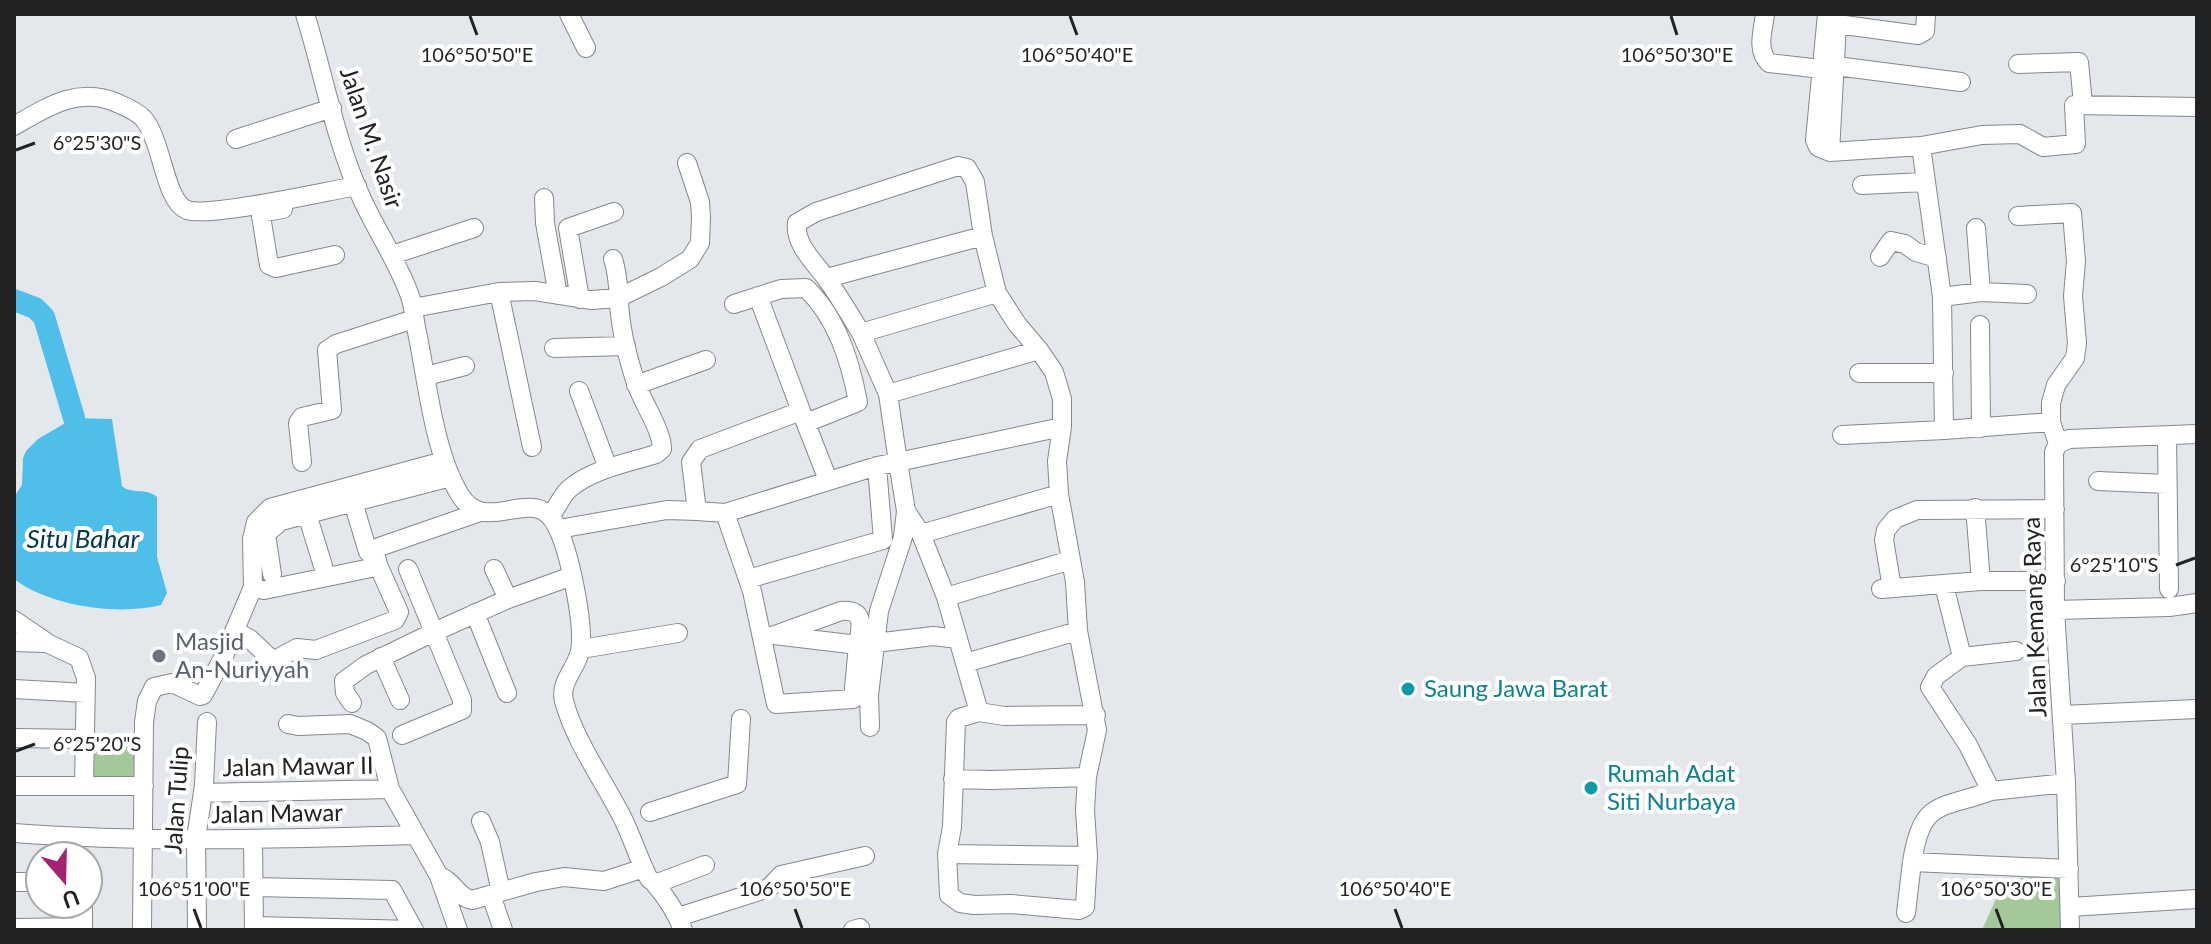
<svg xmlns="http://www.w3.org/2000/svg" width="2211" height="944" font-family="Lato,sans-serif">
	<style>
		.green { fill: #a5c89a }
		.water { fill: #4dbfe9 }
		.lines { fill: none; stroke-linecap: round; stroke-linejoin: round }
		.river { stroke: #4dbfe9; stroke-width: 22 }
		.minor-casing { stroke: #84888c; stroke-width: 20 }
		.minor { stroke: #fff; stroke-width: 18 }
		.ticks { fill: none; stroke: #212324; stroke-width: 3 }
		.worship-dot { fill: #6b7280; stroke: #fff; stroke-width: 3 }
		.culture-dot { fill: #0f9aa8; stroke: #fff; stroke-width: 3 }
		.labels { text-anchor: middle; stroke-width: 8; stroke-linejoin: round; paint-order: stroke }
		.street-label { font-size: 24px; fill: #212324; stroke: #fff }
		.worship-label { font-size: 24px; fill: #5b616d; stroke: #fff; text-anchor: start }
		.culture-label { font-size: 24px; fill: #0d838f; stroke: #fff; text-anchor: start }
		.water-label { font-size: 26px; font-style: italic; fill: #03394a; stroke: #fff }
		.ticks-label { font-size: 20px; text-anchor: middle; fill: #212324; stroke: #fff; stroke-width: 8; stroke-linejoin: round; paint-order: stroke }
	</style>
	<rect width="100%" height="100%" fill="#e4e8ec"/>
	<path class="green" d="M90,746L138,747V777L89,776Z
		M2062,872L2064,930H1982L2004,881Z"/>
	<path class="water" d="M74,418L112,419L122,486C132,495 145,487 157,497V557L167,593L161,605C118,616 49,606 14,579V497L22,485L23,458L26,451L38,439Z"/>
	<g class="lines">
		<path class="river" d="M14,300L35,308L44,317L74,418"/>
		<g class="minor-casing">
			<path id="minor" d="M305,14C324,75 335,141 362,199C377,232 398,262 410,296C414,307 414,320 417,332C427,380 434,453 460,495C487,539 535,480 557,527C569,551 585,624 580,651C577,668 559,682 564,701C575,742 604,781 623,819C632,837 638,857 647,875C652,884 649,877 655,884C666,897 677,914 683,930
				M569,14L586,48
				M1765,14C1763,31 1756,50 1769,63L1821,69
				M1827,14L1815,140L1818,147L1830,152L1921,146L1942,297L1944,430L2051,422L2058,444
				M2018,64L2079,62L2083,104
				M1836,66L1961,82
				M14,126C47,107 78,86 117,103C126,107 136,111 143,118C163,141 164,201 187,210C209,218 327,191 357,186
				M236,139L332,108
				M1921,146L1982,135L2020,134L2043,147L2076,144L2074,105L2197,107
				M1830,152L1837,24L1918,35L1925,31L1926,14
				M1862,185L1924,182
				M544,198L545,223L558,295
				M283,209L265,212L261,216L269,265L276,268L335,255
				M2018,216L2072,213L2076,261L2073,296L2077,343L2075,358L2056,385L2051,403V422
				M1976,228L1981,292
				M392,255L474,228
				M1880,257L1891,241L1905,244L1916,252L1937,258
				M827,278L983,236
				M499,292L535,291L592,300L618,298L661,277L690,259L700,243L701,217L700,202L687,163
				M758,296L801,411
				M1942,297L1981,292L2027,294
				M580,299L568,228L614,212
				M734,304L781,289L806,288C837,318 850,360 858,402L806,423
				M413,308L499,292L532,447
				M1980,325L1981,428
				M861,333L888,394L898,462L1062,427
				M554,348L626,346
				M1859,373H1944
				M426,376L465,366
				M636,385L706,360
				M579,391L608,468
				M888,394L1039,350
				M1842,435L1944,430
				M2167,436L2169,589
				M302,462L298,423L302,417L332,410L327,350L336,344L414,319
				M828,480L801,411L700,449L691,462L697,511L725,513L877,466L898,462L906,511L921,534L946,597L979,712L1004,716L1096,715
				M2098,481L2167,484
				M353,502L368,552
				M1975,508L1981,581
				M725,513L752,591L776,704L853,699L858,645L774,635
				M307,514L323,566
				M551,514C558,507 561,496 569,489C592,469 628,463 656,454L662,449C662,429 641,401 635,380C627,355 620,328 619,301C618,286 618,274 613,259
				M559,529L667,510L697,511
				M921,534L1059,494
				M494,569L508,599
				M272,574L266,534L281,521L451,477
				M748,579L883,540L877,466
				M1944,585L1962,657L2016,651
				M253,587L252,539L256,522L270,508L444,461
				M1892,588L1884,540L1886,530L1895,519L1917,510L2055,509
				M1881,589L1981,581H2056
				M946,597L1071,560
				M2055,610L2169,607L2197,603
				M475,613L507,693
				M14,620L49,644L79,658L86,678L84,786
				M235,631L250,639L273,661L297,648L316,650L395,620L399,612L378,565
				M778,634L841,611C866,609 861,627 858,645
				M14,642L47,643
				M875,643L933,636L958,639
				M581,649L678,633
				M381,657L400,700
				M1962,657L1936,676L1930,687L1968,745L1991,791L2066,783
				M965,663L1078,631
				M14,689L86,693
				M352,703L345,693L344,681L366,665L434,632L508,599L572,576
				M979,712L959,718L956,722L952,827L947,854L949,895L960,903L974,905L1011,904L1079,910L1085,907L1088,856
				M2062,715L2197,709
				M288,724L298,726L350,724L367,731L377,738L390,789L439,876C454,881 457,897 472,900L536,882L564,877L604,881L644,868
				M870,727L869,695L879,611L903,537L906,511
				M402,735L462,710V700L408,569
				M14,738L85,739
				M953,779L991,780L1087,777
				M14,786H144
				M203,793L390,789
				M650,812L737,784L741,719
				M481,821L490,842L501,892
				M14,833C147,843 281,839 414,835
				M253,840L254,930
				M947,854L1088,856L1085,810L1087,777L1097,730L1078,631L1075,582L1059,494L1057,461L1062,427V399L1054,372L1039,350L1017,324L997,293L983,236L975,182L967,168L958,166L816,212L797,223C794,244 815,263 826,278C839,296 850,315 861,333L997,293
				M1912,862C1922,799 1939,810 1991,791
				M439,876L458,930
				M14,882H40
				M655,884L705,865
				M253,887L392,890L414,930
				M491,895L503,930
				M2070,907L2197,899
				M1906,913L1912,862L2069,869
				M678,917L769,888L781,875L865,856
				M255,926L414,930
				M14,928L83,927
				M83,930V904
				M142,930L144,722L147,701L154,687L172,683L200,696L203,695L223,658L253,587L264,590L371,568L378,565L375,552L379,547L480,512
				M197,930L196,839L204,785L207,722
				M853,930L860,928
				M2070,930L2066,783L2055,610L2054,452L2058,444L2069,439L2197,434"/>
		</g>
		<use href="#minor" class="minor"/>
	</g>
	<path class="ticks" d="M470,16L477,35M1070,16L1077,35M1671,16L1677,35M16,150L35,143M2176,565L2195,558M16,751L35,744M194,909L201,928M795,909L802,928M1395,909L1402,928M1996,909L2003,928"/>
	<circle class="worship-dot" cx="159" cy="656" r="8"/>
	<g class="culture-dot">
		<circle cx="1408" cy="689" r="8"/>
		<circle cx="1591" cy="788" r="8"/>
	</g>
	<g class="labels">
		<g class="street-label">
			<text transform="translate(371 138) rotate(71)" y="8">Jalan M. Nasir</text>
			<text transform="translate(2035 617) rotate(-92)" y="8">Jalan Kemang Raya</text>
			<text transform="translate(298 767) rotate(-1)" y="8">Jalan Mawar II</text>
			<text transform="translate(177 800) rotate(-86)" y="8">Jalan Tulip</text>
			<text transform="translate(277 814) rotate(-1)" y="8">Jalan Mawar</text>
		</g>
		<g class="worship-label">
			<text x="175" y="650">Masjid<tspan x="175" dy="28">An-Nuriyyah</tspan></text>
		</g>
		<g class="culture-label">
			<text x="1424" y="697">Saung Jawa Barat</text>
			<text x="1607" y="782">Rumah Adat<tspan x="1607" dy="28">Siti Nurbaya</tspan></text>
		</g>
		<g class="water-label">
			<text x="83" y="548">Situ Bahar</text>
		</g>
	</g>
	<g class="ticks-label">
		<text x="477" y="62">106°50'50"E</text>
		<text x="1077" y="62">106°50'40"E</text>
		<text x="1677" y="62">106°50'30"E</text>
		<text x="97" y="150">6°25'30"S</text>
		<text x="2114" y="572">6°25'10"S</text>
		<text x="97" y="751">6°25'20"S</text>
		<text x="194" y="896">106°51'00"E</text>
		<text x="795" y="896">106°50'50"E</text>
		<text x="1395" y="896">106°50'40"E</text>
		<text x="1996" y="896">106°50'30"E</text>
	</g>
	<rect width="2211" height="944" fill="none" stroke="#212324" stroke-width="32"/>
	<g transform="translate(64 880) rotate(160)"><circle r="38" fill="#ffffff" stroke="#a6a7a7" stroke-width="2"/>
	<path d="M0-6L14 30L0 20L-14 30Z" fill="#a32271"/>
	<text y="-12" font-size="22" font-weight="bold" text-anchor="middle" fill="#212324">U</text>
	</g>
</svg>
